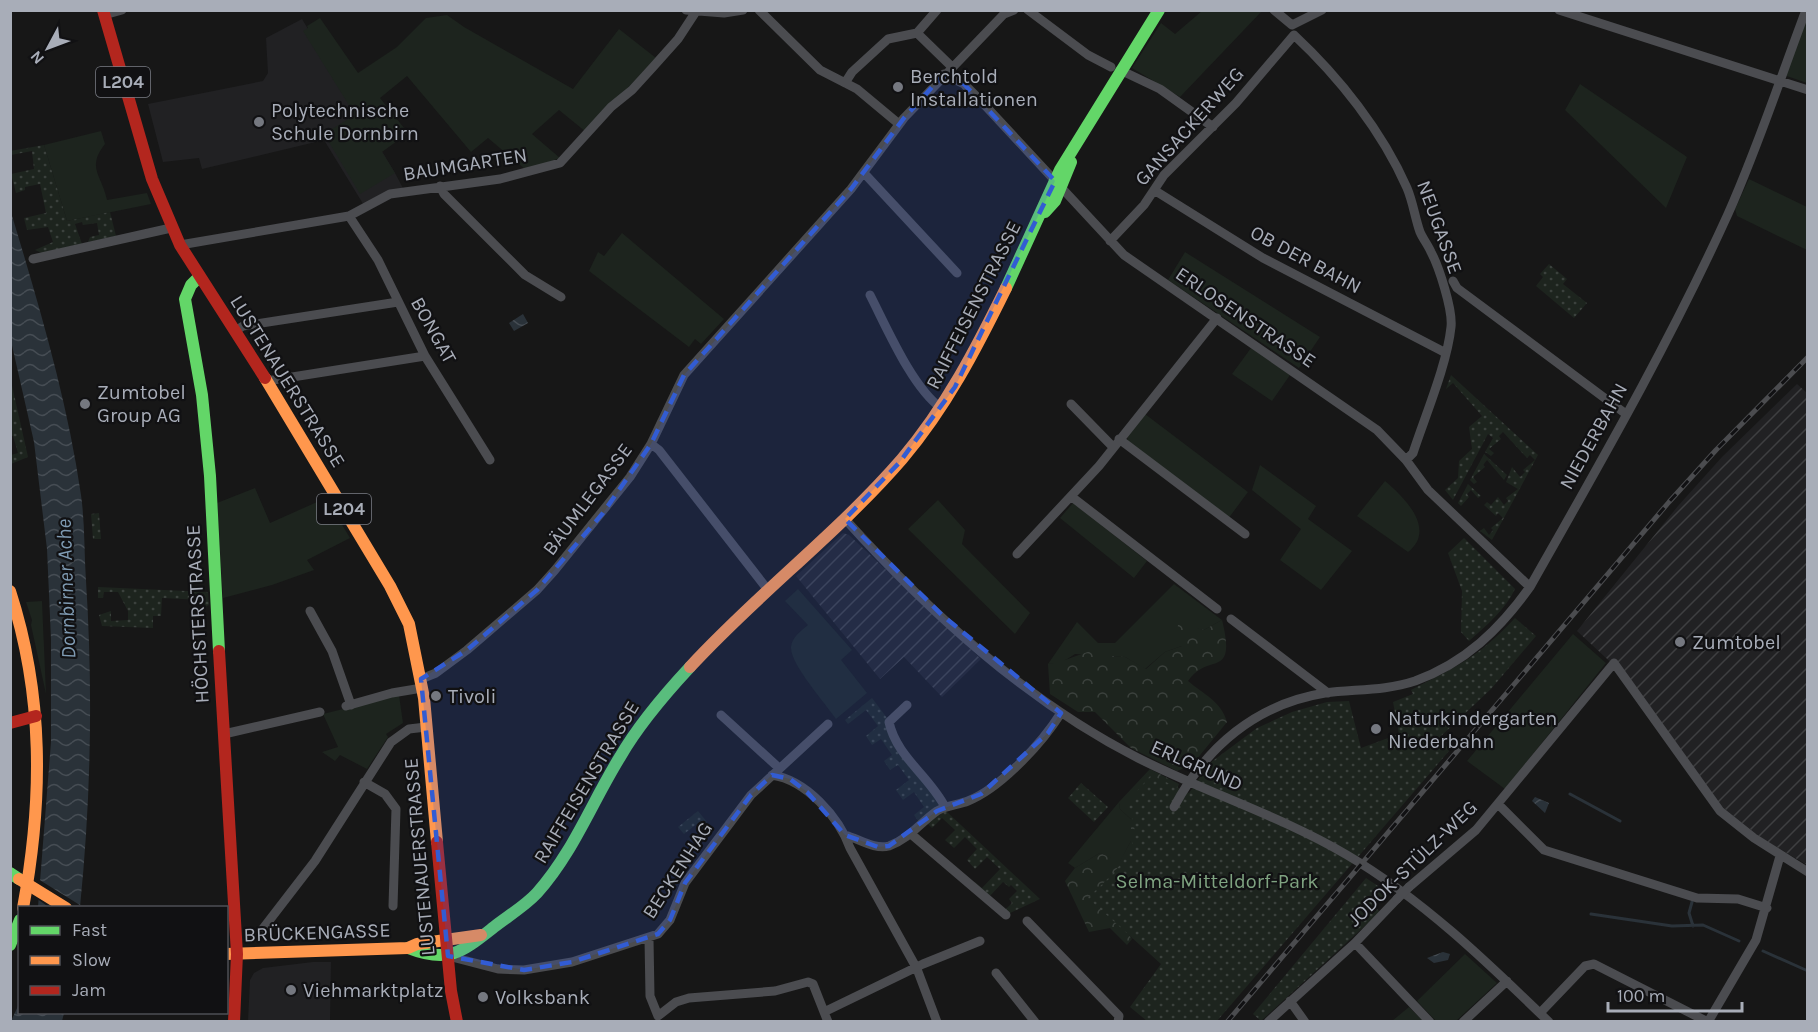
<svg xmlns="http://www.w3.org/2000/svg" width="1818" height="1032" font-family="Karla,sans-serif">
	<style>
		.built { fill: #212123 }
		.industrial { fill: url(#industrial-furrows) }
		.grass { fill: #1d241e }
		.forest { fill: url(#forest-crowns) }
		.park { fill: url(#park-dots) }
		.water { fill: url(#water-waves) }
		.pier { fill: #171717 }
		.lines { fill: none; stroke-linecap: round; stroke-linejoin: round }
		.stream { stroke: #2a3239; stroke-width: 3 }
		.street { stroke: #4b4c50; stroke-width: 9 }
		.fast { stroke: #63d668; stroke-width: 12 }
		.slow { stroke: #ff974d; stroke-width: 12 }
		.jam { stroke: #b3261e; stroke-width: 12 }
		.rail-casing { stroke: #4b4c4f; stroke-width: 5 }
		.rail { stroke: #111113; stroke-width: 3; stroke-dasharray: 9; stroke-linecap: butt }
		.street-bridge { stroke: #4b4c50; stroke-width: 9 }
		.slow-bridge { stroke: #ff974d; stroke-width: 12 }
		.marked { fill: #325cd3; fill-opacity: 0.2; stroke: #325cd3; stroke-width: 4.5; stroke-dasharray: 12 8; stroke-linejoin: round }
		.poi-dot { fill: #757880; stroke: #111113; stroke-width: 2 }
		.labels { text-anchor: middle; stroke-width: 4.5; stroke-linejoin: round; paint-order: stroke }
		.shield { fill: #111113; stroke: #7b7e86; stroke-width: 1.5 }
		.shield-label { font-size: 18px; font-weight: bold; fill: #a8adb8 }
		.poi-label { font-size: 20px; fill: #a8adb8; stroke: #111113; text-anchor: start }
		.street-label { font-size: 20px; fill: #a8adb8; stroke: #111113 }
		.park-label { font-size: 20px; fill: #7fa381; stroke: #111113 }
		.water-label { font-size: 21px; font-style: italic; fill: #7f9bb3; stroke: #111113 }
	</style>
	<defs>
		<pattern id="industrial-furrows" width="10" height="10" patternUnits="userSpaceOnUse" patternTransform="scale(1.5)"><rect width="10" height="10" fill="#212123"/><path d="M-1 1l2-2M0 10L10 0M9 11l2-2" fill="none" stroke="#3e3f41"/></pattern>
		<pattern id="forest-crowns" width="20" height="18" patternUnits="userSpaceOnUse" patternTransform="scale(1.5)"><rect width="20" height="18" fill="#1d241e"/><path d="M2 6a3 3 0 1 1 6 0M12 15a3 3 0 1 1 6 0" fill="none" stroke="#3b413d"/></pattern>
		<pattern id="park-dots" width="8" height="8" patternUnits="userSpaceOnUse" patternTransform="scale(1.5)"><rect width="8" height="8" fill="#1d241e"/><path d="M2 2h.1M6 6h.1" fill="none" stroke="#3b413d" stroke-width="1.8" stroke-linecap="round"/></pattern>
		<pattern id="water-waves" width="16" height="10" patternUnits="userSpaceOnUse" patternTransform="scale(1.5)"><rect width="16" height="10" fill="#2a3239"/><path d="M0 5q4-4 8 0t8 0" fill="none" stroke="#464d54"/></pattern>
	</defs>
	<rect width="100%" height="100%" fill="#171717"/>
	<path class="built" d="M302,19L395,173L405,192L365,207L324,140L202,169L199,158L163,162L148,104L263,81L268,73L266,38Z
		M313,962H331L330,1021H248L250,980L254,973L263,968Z"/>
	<path class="industrial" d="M1797,384L1808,394L1807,865L1760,837L1721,806L1633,683L1577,631L1678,506L1722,457Z
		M843,533L849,535L981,659L942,697L904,657L880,679L796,576Z"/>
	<path class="grass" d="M1202,11H1262L1180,97L1132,68L1161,23L1175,34Z
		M447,15L464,27L573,89L619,29L656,58L586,132L559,110L532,134L560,158L526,170L488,138L471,152L407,76L380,98L408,133L382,152L395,173L360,194L324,134L355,115L303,31L308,28L307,26L320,18L358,73L397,47L426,18Z
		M1807,15V83L1784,75Z
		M1580,84L1687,157L1666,208L1565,110Z
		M101,131L105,144C86,168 102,175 107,200L147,193L151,204L67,221L44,145Z
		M1749,179L1807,207V250L1737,216L1735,209Z
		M622,233L724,319L701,344L695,339L689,347L589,271L598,252L604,256Z
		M1185,252L1320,337L1299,368L1168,280Z
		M1251,348L1290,375L1272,401L1232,374Z
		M1145,414L1248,492L1228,519L1128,443L1127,435Z
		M1260,465L1316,506L1308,519L1352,551L1321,590L1280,560L1301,529L1252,490Z
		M1385,481C1404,497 1437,529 1408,552L1357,516Z
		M255,488L270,523L326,498L350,538L307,560L314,570L272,585L223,598L217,503Z
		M938,500L965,530L962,544L1030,613L1015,634L908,529Z
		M1073,503L1147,561L1134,578L1060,518Z
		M1174,584L1222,620L1204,630L1193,628L1182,646L1165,652L1145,669L1125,657L1075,654L1061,663L1048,664L1077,622L1098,643H1115Z
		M798,589L852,650L841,660L867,693L836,719C826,704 790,664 791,647C792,637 801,631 808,625L785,601Z
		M42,601L46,694L31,625L32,620L26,602Z
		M1573,634L1606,663L1505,789L1467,761Z
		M399,695L403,723L386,734L388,737L367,769L340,755L335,761L322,752L338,747L323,714Z
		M1119,802L1120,809L1131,819V841L1120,862L1100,853L1075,868L1068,863Z
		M1465,954L1497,983L1456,1021H1436L1417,1001Z
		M1409,1007L1423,1021H1392Z"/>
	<path class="forest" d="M1191,617L1193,627L1204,630L1222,620C1237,681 1208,651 1188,681C1203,694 1221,701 1227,722L1192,765L1177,771L1131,748L1095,712H1078L1050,694L1048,664C1065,662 1080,653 1099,649L1110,656L1125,657L1146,669L1165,652L1182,646L1176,637L1179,619Z
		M1150,769L1179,784L1122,925L1132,939L1127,945L1110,928L1089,932L1065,881L1075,868L1100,853L1120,861L1131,841V819L1120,809L1119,802Z"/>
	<path class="park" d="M44,145L67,221L110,212L116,236L88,242L90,237L99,235L97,223L83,225L82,222L75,224L82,244L42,253L35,250L53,242L48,227L27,230L24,218L46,213L40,184L25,187V190L16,193L11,174L34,169L32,151L11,155L10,151Z
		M1549,264L1567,279L1563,284L1587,303L1574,318L1536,286L1543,277L1540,274Z
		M1451,375L1538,455L1492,540L1480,531L1484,528L1489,535L1493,530L1491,528L1503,518L1498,513L1496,516L1484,505L1487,502L1491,505L1498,497L1504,505L1508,501L1506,498L1518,489L1506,482L1512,467L1520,477L1525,472L1523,470L1535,460L1530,455L1527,458L1503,432L1499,436L1501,439L1489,449L1494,453L1491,456L1485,452L1493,438L1488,434L1453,500L1445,490L1458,478L1459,461L1472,449L1469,427L1482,416L1453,383L1446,389Z
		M11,381L28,457L11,464V455L18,453L13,436H11Z
		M1484,454L1507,475L1504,480L1487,460L1483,465L1485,467L1473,477L1477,482L1474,484L1470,480Z
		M1468,484L1481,496L1478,498L1471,490L1467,494L1469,497L1461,506L1458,503Z
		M99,513L101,539H93L91,514Z
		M1464,538L1515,589C1505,610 1486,626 1469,641L1461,632L1462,591L1448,553Z
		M98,587L208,592L209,605L203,608V600L162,598L161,616H153V628L102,626L99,615L111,611V621L128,620V611L118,592H104L103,598H98Z
		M1515,618L1536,636L1491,689L1441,736L1449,751L1217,1021H1147L1130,1007L1161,964L1088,898C1113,873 1153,842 1125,805L1151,775L1189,793L1210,763L1257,728L1292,712L1327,702L1349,701L1361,748L1399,734L1393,702L1413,694L1411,690C1456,667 1480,656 1515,618Z
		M872,698L887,718L885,724L939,804L919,822L914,815L924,807L914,792L903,800L896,790L909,780L898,765L890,770L884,761L892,755L881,739L872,745L866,736L878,726L866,710L848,724L845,720Z
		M1081,783L1108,807L1094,822L1068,798Z
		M698,811L707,822L702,827L698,823L684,834L678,827Z
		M946,811L1040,899L1008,914L1004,911L1012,903L1009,899L1017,891L1011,885L1009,887L1003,882L989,897L971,885L975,882L982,888L1000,869L987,857L975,869L967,860L977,849L965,837L954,848L945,840L955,830L942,818L932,828L927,823Z
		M1366,878L1387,892L1375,907L1380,912L1261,1021L1253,1014Z"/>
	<path class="water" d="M10,209C38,302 67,398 81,495C85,523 84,552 86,581C93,690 91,799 80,907H38L51,742V639L47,549L34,442L11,341Z
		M523,314L528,323L514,331L509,323Z
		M1535,797L1549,803L1545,813L1532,801Z
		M1443,952L1450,954L1448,960L1434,963L1427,958Z
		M19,1004L20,1012L64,1013L62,1021H11Z"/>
	<path class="pier" d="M38,879L83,907L50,908L36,898Z"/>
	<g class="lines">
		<path class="stream" d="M1570,794L1620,821
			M1692,902L1689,913L1693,926
			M1591,914L1672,926L1703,925L1739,941
			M1763,951L1808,971"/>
		<path class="street" d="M686,10L724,13L743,10
			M759,10L820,70L857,89L899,124
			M1028,10L1088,55L1111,67
			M1274,10L1292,25L1322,10
			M1559,10L1808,90
			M104,15L122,10
			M917,33L951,66
			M1294,35C1339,77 1382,131 1407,188C1413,202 1415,218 1420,232C1423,239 1428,245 1431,252C1439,267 1453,310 1451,327C1447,365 1425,416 1413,453L1406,460
			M1120,70L1160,89L1213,127
			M944,74L964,84L980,100L1124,255L1377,430L1406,460L1428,490L1530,587
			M845,83L852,72L888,39L917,33L937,10
			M864,173L957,273
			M440,186L444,194L525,275L561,297
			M1154,190L1263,258L1444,352
			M349,216L378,260L425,356L490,460
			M1110,241L1144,205L1164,175L1236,103L1294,35
			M180,245L349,216L390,194L500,179L560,163L611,107L632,90L653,67L678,39L695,13
			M33,259L171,228
			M1453,281L1457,288L1626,414
			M870,295C887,328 912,387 941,408
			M235,331L243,326L398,302
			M267,381L425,356
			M1071,404L1113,447
			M1119,439L1245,534
			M651,444L659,450L768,590
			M1072,497L1217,609
			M845,519C929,612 1026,701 1138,758C1207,793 1281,816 1347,855C1422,899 1487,962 1549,1022
			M1017,554L1099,466L1217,318
			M310,611L332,651L351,705
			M1231,619L1328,693
			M421,679L436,673L467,650L537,590L555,570L630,477L651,444L684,375L851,189L904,118L1004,14L1014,10
			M907,705L889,722C896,756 930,777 945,807
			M346,706L392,693L422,688
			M721,715L779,768
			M224,734L320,712
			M772,775C806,780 839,817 850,848L917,969L937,1022
			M364,782L385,794L396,809L393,906
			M1498,804L1544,850L1697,898L1738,899L1767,908
			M1174,807C1206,747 1256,704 1325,693C1355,689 1385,691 1415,681C1465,663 1500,629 1530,587C1599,465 1670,342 1728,214C1758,147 1780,79 1806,10
			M911,834L1006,915
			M845,835C859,839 875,850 889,846C909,839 921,822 937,811C947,805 958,805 968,801C1001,788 1042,743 1061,713
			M1409,887L1476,830L1614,663L1720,811L1754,838L1808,872
			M1027,921L1119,1016L1118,1022
			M258,935L315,861L391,742L409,729L426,727
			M649,939L650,996L658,1016L676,1002L689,998L775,991L808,982L813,984L828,1022
			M1355,943L1430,1022
			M448,956L498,969L524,970L572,962L658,934L670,920L685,883L751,795L828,724
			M996,973L1035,1022
			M1290,1001L1305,1022
			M826,1011L923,964L980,941
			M1540,1013L1585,966L1594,964L1708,1022
			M1268,1022L1355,943L1397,899
			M1463,1022L1507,981
			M1708,1022L1756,940L1780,856"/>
		<path class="fast" d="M1045,212L1055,201L1071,162
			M198,278L191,285L185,299L202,395L210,476L219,651
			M1006,288L1060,170L1159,10
			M10,873L19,879
			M10,945L20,920
			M408,948C449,964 462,952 494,927C508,916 525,906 537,893C573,853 592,802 620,757C639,724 664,695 690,667"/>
		<path class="slow" d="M265,378L390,586L409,624L424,698L437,842
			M10,591C44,696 43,800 23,908
			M690,667C757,594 837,534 902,459C946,407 976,349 1006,288
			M226,954L408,948L417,944L481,935"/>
		<path class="jam" d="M103,10L152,179L180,245L265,378
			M219,651L237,954L234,1022
			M10,723L36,716
			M437,842L451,991L457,1022"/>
		<g class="rail-casing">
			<path id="rail" d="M1227,1022L1669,502L1716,450L1808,357"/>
		</g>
		<use href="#rail" class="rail"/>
		<path class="street-bridge" d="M1397,899L1409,887"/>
		<path class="slow-bridge" d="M19,879L66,908"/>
	</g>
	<path class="marked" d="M944,74L964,84L1055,181L955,387L899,463L845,519L942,615L1061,713L1048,733L981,794L937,811L889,846L878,847L845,835L807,792L790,779L772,775L751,795L685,883L670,920L658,934L572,962L524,970L448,956L421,679L467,650L537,590L603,513L651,444L684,375L851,189L904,118Z"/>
	<g class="poi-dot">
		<circle cx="898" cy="87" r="6"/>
		<circle cx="259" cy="122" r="6"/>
		<circle cx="85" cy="404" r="6"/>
		<circle cx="1680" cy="642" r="6"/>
		<circle cx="436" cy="696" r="6"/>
		<circle cx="1376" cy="729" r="6"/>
		<circle cx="291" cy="990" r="6"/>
		<circle cx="483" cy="997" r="6"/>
	</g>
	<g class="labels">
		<g class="shield">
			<rect x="96" y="67" width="54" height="30" rx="4.5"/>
			<rect x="317" y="494" width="54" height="30" rx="4.5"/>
		</g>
		<g class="shield-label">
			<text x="123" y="88">L204</text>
			<text x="344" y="515">L204</text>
		</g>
		<g class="poi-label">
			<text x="910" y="83">Berchtold<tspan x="910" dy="23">Installationen</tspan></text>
			<text x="271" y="117">Polytechnische<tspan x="271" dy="23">Schule Dornbirn</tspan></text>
			<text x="97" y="399">Zumtobel<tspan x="97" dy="23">Group AG</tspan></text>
			<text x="1692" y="649">Zumtobel</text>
			<text x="448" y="703">Tivoli</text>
			<text x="1388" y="725">Naturkindergarten<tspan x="1388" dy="23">Niederbahn</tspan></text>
			<text x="303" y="997">Viehmarktplatz</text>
			<text x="495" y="1004">Volksbank</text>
		</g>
		<g class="street-label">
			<text transform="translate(1189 126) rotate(-48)" y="7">GANSACKERWEG</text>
			<text transform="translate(465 164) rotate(-9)" y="7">BAUMGARTEN</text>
			<text transform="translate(1440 227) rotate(70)" y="7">NEUGASSE</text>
			<text transform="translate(1306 259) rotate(28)" y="7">OB DER BAHN</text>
			<text transform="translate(973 305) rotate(-63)" y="7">RAIFFEISENSTRASSE</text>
			<text transform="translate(1246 317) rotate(34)" y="7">ERLOSENSTRASSE</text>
			<text transform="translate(434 330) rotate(61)" y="7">BONGAT</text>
			<text transform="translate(288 381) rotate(58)" y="7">LUSTENAUERSTRASSE</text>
			<text transform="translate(1593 436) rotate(-61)" y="7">NIEDERBAHN</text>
			<text transform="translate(587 499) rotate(-53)" y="7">BÄUMLEGASSE</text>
			<text transform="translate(197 614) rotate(-93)" y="7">HÖCHSTERSTRASSE</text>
			<text transform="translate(1197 765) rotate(24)" y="7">ERLGRUND</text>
			<text transform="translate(586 782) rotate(-59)" y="7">RAIFFEISENSTRASSE</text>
			<text transform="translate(419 857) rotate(-95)" y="7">LUSTENAUERSTRASSE</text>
			<text transform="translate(1412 863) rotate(-44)" y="7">JODOK-STÜLZ-WEG</text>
			<text transform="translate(677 870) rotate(-57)" y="7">BECKENHAG</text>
			<text transform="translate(317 932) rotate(-2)" y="7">BRÜCKENGASSE</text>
		</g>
		<g class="park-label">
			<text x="1217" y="888">Selma-Mitteldorf-Park</text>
		</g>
		<g class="water-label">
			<text transform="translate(66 589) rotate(-92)" y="7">Dornbirner Ache</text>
		</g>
	</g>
	<rect width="1818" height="1032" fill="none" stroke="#a8adb8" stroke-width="24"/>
	<rect x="18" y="906" width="210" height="108" fill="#111113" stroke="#4d4f55" stroke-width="1.5"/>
	<rect x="30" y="926" width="30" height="9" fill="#63d668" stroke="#4d4f55" stroke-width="1.5"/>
	<text x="72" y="936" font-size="18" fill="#a8adb8">Fast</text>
	<rect x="30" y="956" width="30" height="9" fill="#ff974d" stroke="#4d4f55" stroke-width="1.5"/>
	<text x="72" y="966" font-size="18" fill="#a8adb8">Slow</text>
	<rect x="30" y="986" width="30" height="9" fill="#b3261e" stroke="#4d4f55" stroke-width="1.5"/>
	<text x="72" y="996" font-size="18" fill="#a8adb8">Jam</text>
	<g transform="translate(48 48) rotate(229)" stroke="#111113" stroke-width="4.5" paint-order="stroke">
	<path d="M0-4.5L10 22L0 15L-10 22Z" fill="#a8adb8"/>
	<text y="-9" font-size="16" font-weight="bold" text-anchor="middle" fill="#a8adb8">N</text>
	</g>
	<path d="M1608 1002v9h134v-9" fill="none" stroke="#a8adb8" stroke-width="3"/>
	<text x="1617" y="1002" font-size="18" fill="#a8adb8" stroke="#111113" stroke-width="4.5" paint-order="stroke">100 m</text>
</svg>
